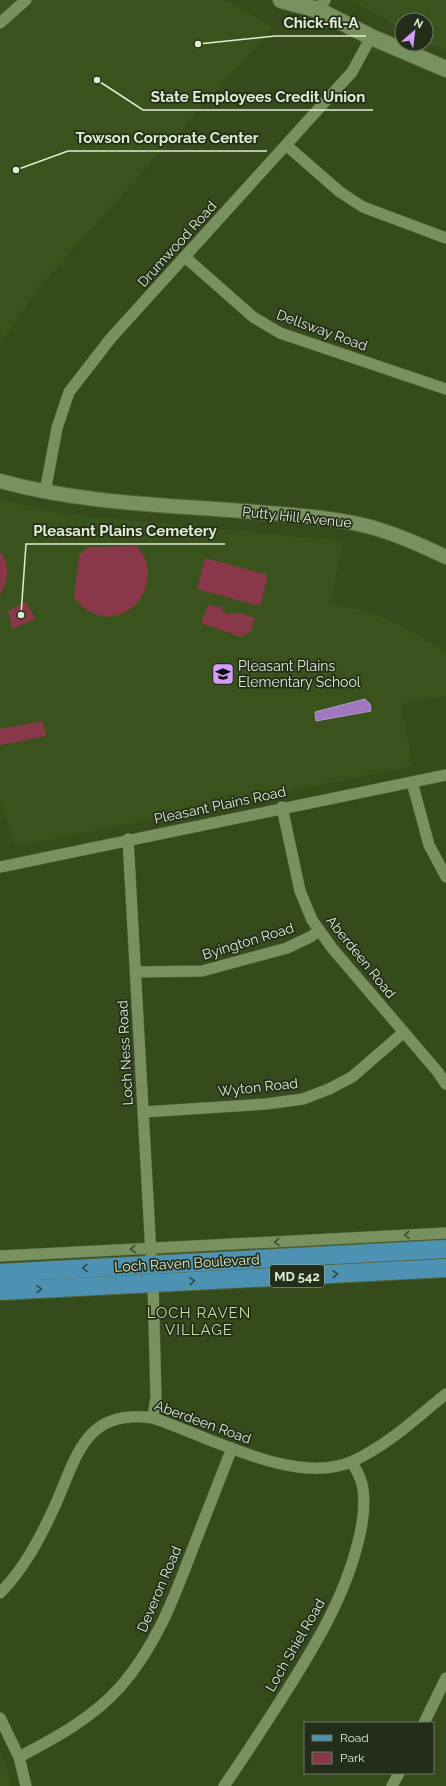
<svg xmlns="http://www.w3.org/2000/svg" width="446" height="1786" font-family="Raleway,sans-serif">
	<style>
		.built { fill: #3a531c }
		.green { fill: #883848 }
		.water { fill: #a177bf; stroke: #b49ac5 }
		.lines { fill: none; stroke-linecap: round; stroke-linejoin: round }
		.minor-casing { stroke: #53653b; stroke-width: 12 }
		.tertiary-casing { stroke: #53653b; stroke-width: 16 }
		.secondary-casing { stroke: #53653b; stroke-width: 18 }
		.primary-casing { stroke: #53653b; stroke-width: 20 }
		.minor { stroke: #78915f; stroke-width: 11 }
		.tertiary { stroke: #78915f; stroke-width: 14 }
		.secondary { stroke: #78915f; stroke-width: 16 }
		.primary { stroke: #4d92b3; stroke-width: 18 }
		.oneway { stroke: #3d4b2e }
		.oneway2 { stroke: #304b47 }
		.labels { text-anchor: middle; stroke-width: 3.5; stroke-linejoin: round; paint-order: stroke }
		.shield { fill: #232d19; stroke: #a7b39b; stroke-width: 1 }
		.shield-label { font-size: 13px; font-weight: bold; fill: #dfedd3 }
		.street-label { font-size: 14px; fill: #dfedd3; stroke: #232d19 }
		.poi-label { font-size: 14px; fill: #dfedd3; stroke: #232d19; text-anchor: start }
		.neighbourhood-label { font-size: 15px; letter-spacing: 1px; fill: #c3dea9; stroke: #232d19 }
		.leader { fill: none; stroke: #dfedd3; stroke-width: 1.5 }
		.callout-dot { fill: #dfedd3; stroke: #232d19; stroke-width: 1.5 }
		.callout-label { font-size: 15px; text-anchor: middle; font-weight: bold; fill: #dfedd3; stroke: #232d19; stroke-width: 3.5; stroke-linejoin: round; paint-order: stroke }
	</style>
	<rect width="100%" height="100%" fill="#354b1c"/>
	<path class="built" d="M0,0H226L274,27L40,286L0,345Z
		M350,0H446V52L426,42V20H402V29Z
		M0,499L63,514L343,541L331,602L367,612L400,624L446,652V696L401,704L413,766L16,847L0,799Z
		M0,1752L3,1756L11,1786H0Z"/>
	<path class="green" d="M138,546C142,553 147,561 148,569C150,613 101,635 74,597L79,555L88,547Z
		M0,552C11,565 8,581 0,595Z
		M205,558L268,575L260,606L197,589Z
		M26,602L35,619L12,629L8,611Z
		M208,605L221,607C228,619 230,612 240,613C245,614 250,617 255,618L251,631L241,637L201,623Z
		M43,721L46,736L0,745V729Z"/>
	<path class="water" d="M365,699L370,704L371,711L316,721L315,712Z"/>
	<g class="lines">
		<g class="minor-casing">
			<path id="minor" d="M318,10L325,0
				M0,23L26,0
				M286,145L340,192L363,207L446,238
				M185,257L253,317L280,333L446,389
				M45,492L57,428L69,392L111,338L352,72L371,37
				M412,782L429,845L446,877
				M282,807L300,891L312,920L332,948L437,1071L446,1084
				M128,839L151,1254
				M0,867L446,775
				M136,972L202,971L287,948L310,937L319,931
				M143,1112L266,1104L303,1099L329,1089L352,1077L404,1032
				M0,1256L446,1233
				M153,1283L156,1397L153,1418
				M0,1593C24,1569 40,1538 54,1508C77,1457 84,1408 153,1418C208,1436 297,1487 353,1461C388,1445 416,1418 446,1394
				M0,1718L19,1757L26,1786
				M424,1723L446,1678
				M19,1757C55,1738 93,1718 121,1686C155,1647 173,1601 191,1553C205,1518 218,1483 232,1448
				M224,1786C245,1756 264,1726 284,1695C317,1643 349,1590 361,1529C364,1513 366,1493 360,1478C358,1472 354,1467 352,1462
				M392,1786L399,1773"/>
		</g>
		<g class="tertiary-casing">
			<path id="tertiary" d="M0,481C83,504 170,505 256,512C293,515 331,517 367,526C394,533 421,545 446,557"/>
		</g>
		<g class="secondary-casing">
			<path id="secondary" d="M281,0L318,10L371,37L446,69"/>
		</g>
		<g class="primary-casing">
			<path id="primary" d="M0,1273L446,1249
				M0,1291L446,1268"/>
		</g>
		<use href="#minor" class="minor"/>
		<use href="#tertiary" class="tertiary"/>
		<use href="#secondary" class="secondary"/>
		<use href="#primary" class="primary"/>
	</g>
	<defs><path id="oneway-chevron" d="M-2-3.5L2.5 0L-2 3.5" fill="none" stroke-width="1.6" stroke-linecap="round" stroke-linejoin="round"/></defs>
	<g class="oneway">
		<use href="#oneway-chevron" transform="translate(407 1235) rotate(177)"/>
		<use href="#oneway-chevron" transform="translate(277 1242) rotate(177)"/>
		<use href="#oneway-chevron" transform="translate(133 1249) rotate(177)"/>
	</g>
	<g class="oneway2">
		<use href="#oneway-chevron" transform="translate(85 1268) rotate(177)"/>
		<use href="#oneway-chevron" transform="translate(335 1274) rotate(-3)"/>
		<use href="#oneway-chevron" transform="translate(192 1281) rotate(-3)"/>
		<use href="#oneway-chevron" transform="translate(39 1289) rotate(-3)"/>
	</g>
	<defs>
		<g id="school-square" transform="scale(1.15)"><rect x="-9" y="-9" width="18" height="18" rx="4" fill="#d49cfc" stroke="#232d19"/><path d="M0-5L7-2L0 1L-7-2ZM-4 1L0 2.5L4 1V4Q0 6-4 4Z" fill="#111"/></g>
	</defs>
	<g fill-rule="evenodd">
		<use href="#school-square" x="223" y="674"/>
	</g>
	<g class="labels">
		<rect class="shield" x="270" y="1265" width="54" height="22" rx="3"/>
		<g class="shield-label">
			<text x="297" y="1281">MD 542</text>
		</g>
		<g class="street-label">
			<text transform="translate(177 244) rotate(-48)" y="5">Drumwood Road</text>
			<text transform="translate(322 330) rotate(20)" y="5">Dellsway Road</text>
			<text transform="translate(297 517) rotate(6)" y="5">Putty Hill Avenue</text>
			<text transform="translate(220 805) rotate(-12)" y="5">Pleasant Plains Road</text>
			<text transform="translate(248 941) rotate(-17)" y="5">Byington Road</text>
			<text transform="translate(361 957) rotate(51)" y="5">Aberdeen Road</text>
			<text transform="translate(125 1053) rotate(-93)" y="5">Loch Ness Road</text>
			<text transform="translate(258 1087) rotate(-6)" y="5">Wyton Road</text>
			<text transform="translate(187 1263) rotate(-3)" y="5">Loch Raven Boulevard</text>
			<text transform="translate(203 1422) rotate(20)" y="5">Aberdeen Road</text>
			<text transform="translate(159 1589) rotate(-67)" y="5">Deveron Road</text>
			<text transform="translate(295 1645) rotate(-60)" y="5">Loch Shiel Road</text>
		</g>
		<g class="poi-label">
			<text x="238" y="671">Pleasant Plains<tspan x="238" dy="16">Elementary School</tspan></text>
		</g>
		<g class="neighbourhood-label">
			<text x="199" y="1318">LOCH RAVEN<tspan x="199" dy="17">VILLAGE</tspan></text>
		</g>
	</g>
	<path class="leader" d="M198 44L275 36H366M97 80L143 110H373M16 170L68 151H267M21 615L26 544H225"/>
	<g class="callout-dot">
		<circle cx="198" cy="44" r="4"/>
		<circle cx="97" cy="80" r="4"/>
		<circle cx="16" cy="170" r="4"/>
		<circle cx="21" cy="615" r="4"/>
	</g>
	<g class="callout-label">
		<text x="321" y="28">Chick-fil-A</text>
		<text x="258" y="102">State Employees Credit Union</text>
		<text x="167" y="143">Towson Corporate Center</text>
		<text x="125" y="536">Pleasant Plains Cemetery</text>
	</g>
	<rect x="304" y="1722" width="130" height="52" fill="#232d19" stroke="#6e7a63"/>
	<rect x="312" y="1735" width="20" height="6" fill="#4d92b3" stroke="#6e7a63"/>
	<text x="340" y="1742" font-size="12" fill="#dfedd3">Road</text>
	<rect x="312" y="1752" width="20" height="12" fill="#883848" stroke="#6e7a63"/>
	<text x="340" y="1762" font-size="12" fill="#dfedd3">Park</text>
	<g transform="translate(414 32) rotate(28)"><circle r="19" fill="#232d19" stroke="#6e7a63"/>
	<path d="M0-3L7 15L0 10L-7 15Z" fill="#d49cfc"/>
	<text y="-6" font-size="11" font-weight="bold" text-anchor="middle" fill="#dfedd3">N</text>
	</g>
</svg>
